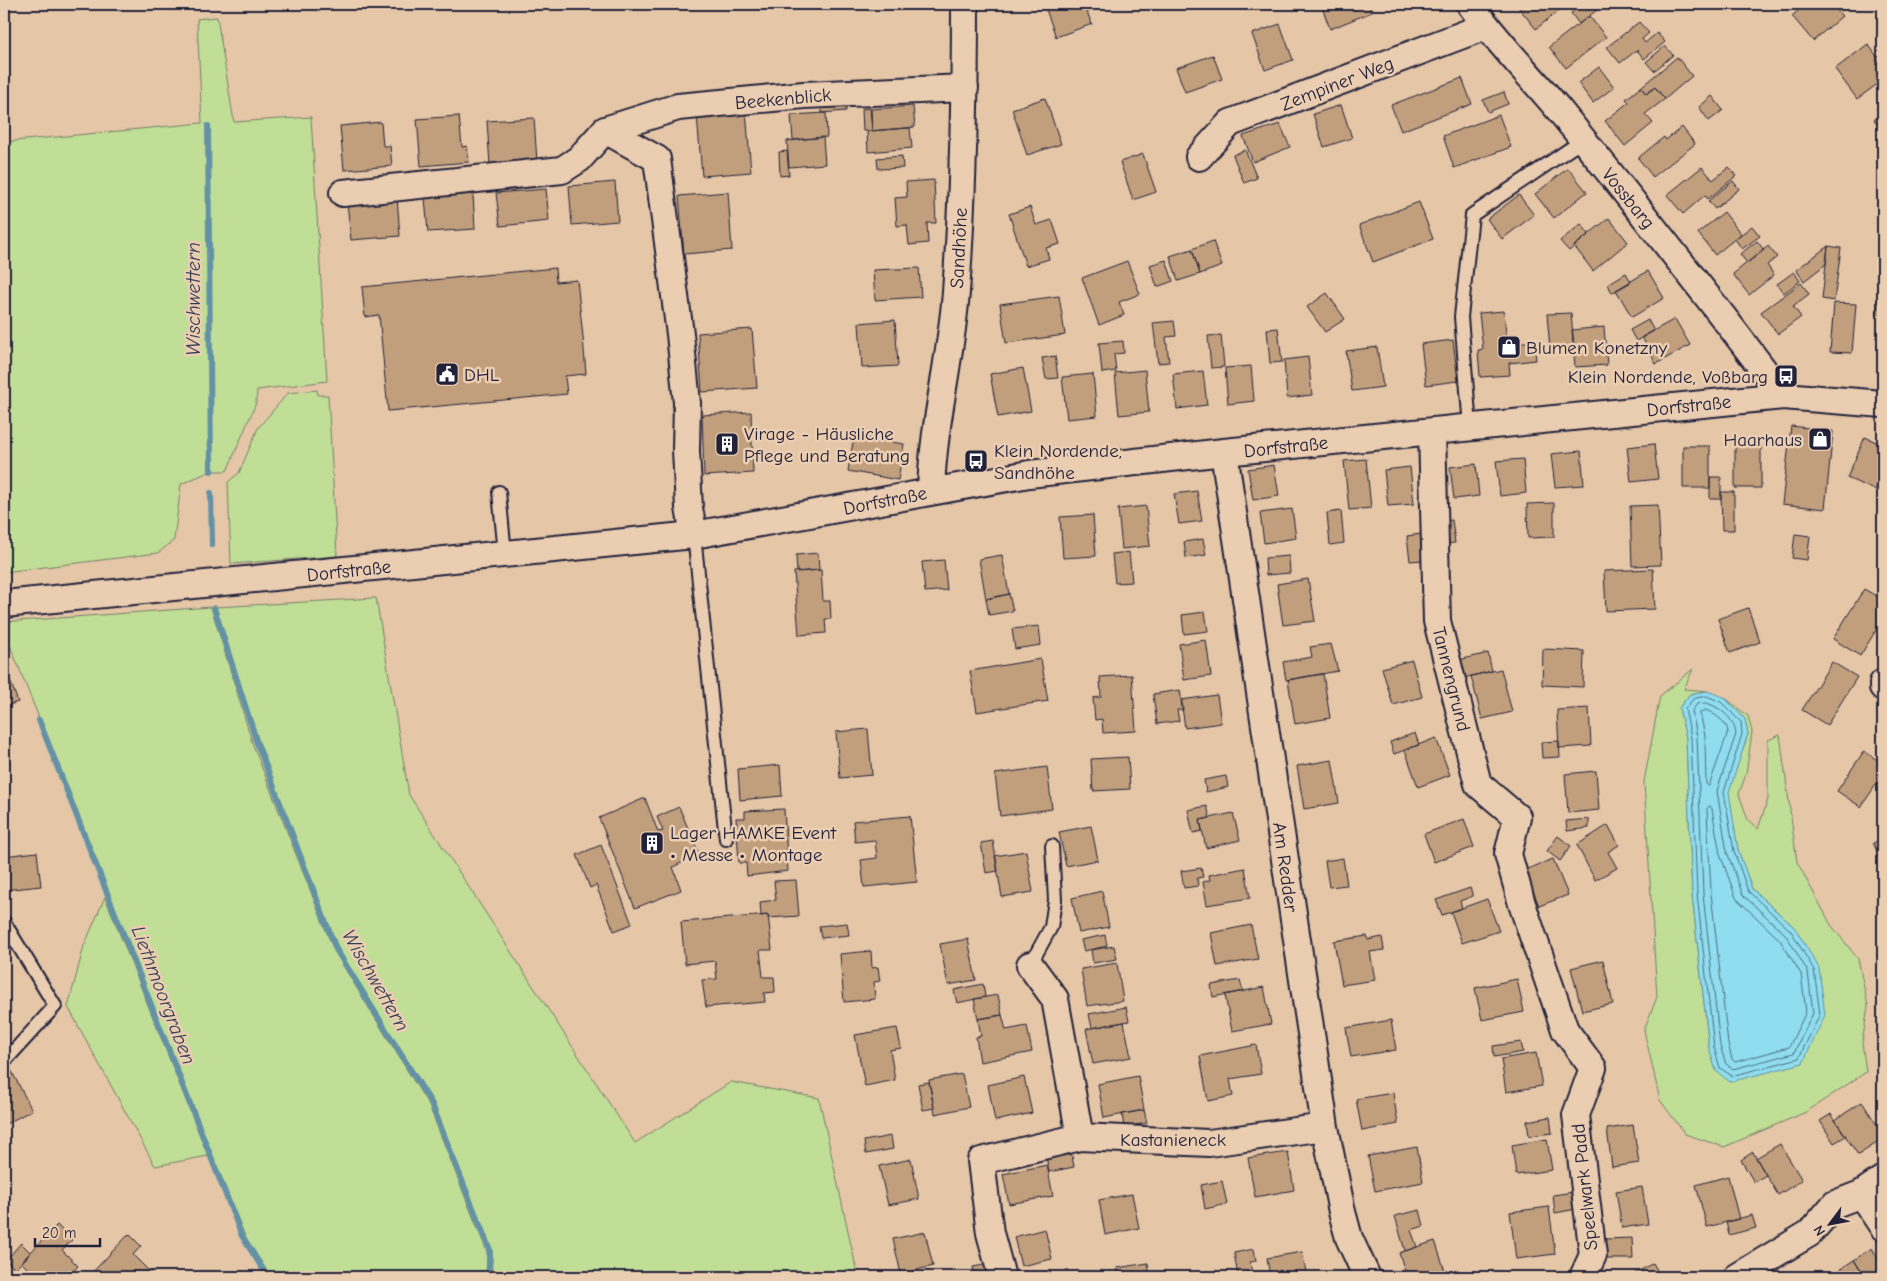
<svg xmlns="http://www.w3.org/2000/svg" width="1887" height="1281" font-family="'Comic Neue',sans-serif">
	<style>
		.green { fill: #c1de96; stroke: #728068 }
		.water { fill: #8fddee; stroke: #6392a6 }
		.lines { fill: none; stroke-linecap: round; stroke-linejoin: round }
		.shore { stroke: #4e6d83; stroke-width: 1 }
		.stream { stroke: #6392a6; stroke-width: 6 }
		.building { fill: #c19f7b; stroke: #22223b }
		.service-casing { stroke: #22223b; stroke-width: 16 }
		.minor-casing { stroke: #22223b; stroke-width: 30 }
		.service { stroke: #ebcdb1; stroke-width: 12 }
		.minor { stroke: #ebcdb1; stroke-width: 26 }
		.labels { text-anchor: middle; stroke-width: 5; stroke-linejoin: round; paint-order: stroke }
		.street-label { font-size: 19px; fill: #22223b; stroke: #ebcdb1 }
		.poi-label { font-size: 19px; fill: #22223b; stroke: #ebcdb1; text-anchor: start }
		.water-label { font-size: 20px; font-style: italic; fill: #323e56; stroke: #ebcdb1 }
	</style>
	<rect width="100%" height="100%" fill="#e5c6a7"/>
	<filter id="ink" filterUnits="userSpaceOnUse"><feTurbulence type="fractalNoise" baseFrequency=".02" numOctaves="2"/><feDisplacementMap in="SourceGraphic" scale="10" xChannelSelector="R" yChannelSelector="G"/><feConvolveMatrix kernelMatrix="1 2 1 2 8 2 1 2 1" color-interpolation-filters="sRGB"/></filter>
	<g filter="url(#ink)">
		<path class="green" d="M217,17L234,122L311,117L327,381L257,390L256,403L227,471H211L181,484L174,540L158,553L4,572V142L202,123L197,19Z
			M317,390L318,395H328L337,556L231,564L228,482L239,473L258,428L288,393Z
			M376,598L409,795L635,1143L731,1082L819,1098L858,1277H491L492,1252L434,1103L338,949L259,744L216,607Z
			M211,607L253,745L334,951L429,1106L487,1252L486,1277H270L244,1234L4,630V622Z
			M1693,669L1684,689L1707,691L1690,694L1679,708L1686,738L1692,895L1709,1048L1795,928L1752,889L1738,850L1728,792L1748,734L1745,719L1724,697L1748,716L1752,732L1746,774L1739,794L1748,820L1758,829L1768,799V740L1780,735L1797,862L1831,925L1858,959L1868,1006L1862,1043L1866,1072L1806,1112L1724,1147L1685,1134L1660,1100L1644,1030L1657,997L1644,782L1660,696Z
			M105,897L208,1156L155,1166L68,1007L84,946Z"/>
		<path class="water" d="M1707,691L1724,697L1745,719L1748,734L1729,792L1738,850L1752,889L1795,928L1819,968L1825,1015L1803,1063L1730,1082L1716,1071L1709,1048L1692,895L1686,738L1679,708L1690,694Z"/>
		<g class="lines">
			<path class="shore" d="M1707,696L1721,702L1741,722L1742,734L1724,792L1734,851L1748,891L1791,931L1814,970L1820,1014L1799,1058L1732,1076L1720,1068L1714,1047L1697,894L1691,737L1685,709L1693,699Z
				M1707,703C1721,708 1734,718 1736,734L1717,791L1727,852L1743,895L1786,935L1808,972L1813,1013L1794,1053L1733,1069L1726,1064L1720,1046L1703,894L1697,737L1692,711L1697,704Z
				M1706,710C1715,714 1727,722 1728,732L1709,786L1706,784L1705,736L1700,713Z
				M1710,806L1712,809L1720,854L1736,898L1780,940L1801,974L1806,1012L1789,1047L1735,1062L1732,1059L1728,1044L1711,893L1707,809Z"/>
			<path class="stream" d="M208,126L211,471
				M211,493L212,545
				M214,608L257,743L336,949L431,1103L490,1250L489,1277
				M39,720L242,1236L268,1277"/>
		</g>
		<path class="building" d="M1044,4H1097L1099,8L1087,12L1092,24L1056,37Z
			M1321,4H1369L1372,12L1330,29Z
			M1524,4H1567L1536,29L1519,8Z
			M1583,4H1601L1602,6L1579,24L1571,13Z
			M1806,4H1831L1842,16L1813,41L1792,16Z
			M1589,16L1606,37L1566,68L1549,47Z
			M1639,22L1649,33L1642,39L1645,43L1657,33L1665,42L1644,59L1637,50L1620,63L1607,47Z
			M1280,24L1293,60L1265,70L1252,34Z
			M1868,44L1883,65V80L1857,99L1835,69Z
			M1665,46L1673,55L1654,71L1646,62Z
			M1213,55L1222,79L1185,92L1176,68Z
			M1677,57L1692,76L1665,99L1655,87L1646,94L1641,87Z
			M1599,67L1614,87L1593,103L1578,83Z
			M1462,78L1472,104L1401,131L1391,105Z
			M1641,87L1646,94L1655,87L1665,99L1645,114L1653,123L1625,146L1605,121L1629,102L1626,99Z
			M1504,92L1508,104L1488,112L1483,100Z
			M1712,96L1723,110L1709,121L1699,107Z
			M1045,98L1061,144L1027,155L1012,109Z
			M846,100V111L822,113L821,102Z
			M1341,105L1352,138L1324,147L1313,114Z
			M913,106L915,127L872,131L871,109Z
			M870,108L872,131H863L862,109Z
			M746,111L751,172L702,176L697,115Z
			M826,113L827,137L793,140L791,115Z
			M1883,113V133L1874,120Z
			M1499,115L1511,147L1454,168L1443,136Z
			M459,116L462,147L467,146L469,162L421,166L417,119Z
			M534,118L537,162L490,165L487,121Z
			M381,122L383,146H390L392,166L344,170L340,126Z
			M1280,124L1290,147L1253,162L1243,136Z
			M1682,127L1695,144L1653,177L1638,158L1664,137L1666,140Z
			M910,128L912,148L868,152L867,131Z
			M823,137L825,164L789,167L787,141Z
			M1245,150L1257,178L1244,183L1233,155Z
			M787,151L789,175L780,176L779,152Z
			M1143,154L1156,192L1133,200L1120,162Z
			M902,156L903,168L878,169L877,158Z
			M1702,167L1713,180L1729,167L1736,176L1708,199L1705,195L1683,214L1667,195Z
			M1568,168L1587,192L1554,218L1535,194Z
			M934,180L936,223H927L928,243L909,245L907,225L897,226L895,198L907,197L906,182Z
			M1733,181L1739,189L1715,209L1708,201Z
			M615,182L618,221L572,225L569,186Z
			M546,189L549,221L500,226L496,193Z
			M728,192L732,250L684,254L679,196Z
			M473,194L475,229L428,232L425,198Z
			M1519,195L1534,215L1502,239L1487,219Z
			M397,197L400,236L351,240L347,202Z
			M1419,202L1433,239L1373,262L1359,225Z
			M1030,207L1036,225L1052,220L1060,244L1046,248L1049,259L1026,266L1009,214Z
			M1724,212L1741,234L1715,255L1698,233Z
			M1609,218L1628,242L1593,271L1574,246Z
			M1581,224L1589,234L1569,251L1560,241Z
			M1752,226L1760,236L1742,249L1735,239Z
			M1213,241L1222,266L1200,274L1192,249Z
			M1757,241L1764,250L1747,263L1740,254Z
			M1768,246L1777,257L1767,265L1774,275L1749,295L1733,274Z
			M1828,246L1826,264L1804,281L1796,270Z
			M1828,246L1841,248L1834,301L1822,299Z
			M1192,249L1200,274L1178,281L1170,256Z
			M1166,260L1173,281L1157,287L1150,265Z
			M1127,261L1140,294L1119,302L1124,315L1099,325L1082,278Z
			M555,268L556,282L577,280L583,337L586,374L565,376L567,394L388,411L379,315L365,317L362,287Z
			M919,268L921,297L875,300L873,270Z
			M1648,271L1664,298L1632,317L1616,290Z
			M1794,272L1800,281L1784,293L1777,284Z
			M1626,273L1631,282L1612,293L1608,284Z
			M1801,283L1809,294L1793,306L1801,317L1778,334L1761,312Z
			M1327,293L1345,319L1325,332L1307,307Z
			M1879,294H1883V315L1877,314Z
			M1059,296L1065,335L1006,343L1000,304Z
			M1834,303L1856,304L1852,353L1830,352Z
			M1504,311L1507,344L1534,341L1536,360L1509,363L1510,375L1480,377L1478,350L1483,349L1479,313Z
			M1571,313L1574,347L1550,349L1547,314Z
			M1675,319L1690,345L1656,364L1642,337Z
			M895,320L898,366L862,368L859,323Z
			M1648,320L1654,331L1636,341L1630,330Z
			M1174,321L1176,336L1166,337L1169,362L1158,363L1153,323Z
			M1604,327L1607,365L1575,367L1572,330Z
			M1278,328L1282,362L1270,363L1267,329Z
			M752,329L757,388L702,392L698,333Z
			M1221,335L1224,367L1211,368L1208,336Z
			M1453,340L1458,381L1426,385L1421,344Z
			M1123,341L1124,353L1114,354L1116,371L1102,373L1099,343Z
			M1377,347L1383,387L1352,391L1346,351Z
			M1055,356L1058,378L1046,379L1042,358Z
			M1308,357L1312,395L1287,398L1284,360Z
			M1251,366L1254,401L1228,404L1225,368Z
			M1023,368L1031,411L998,417L990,374Z
			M1145,370L1149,412L1119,415L1115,373Z
			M1203,371L1207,405L1177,409L1173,374Z
			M1093,374L1097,416L1067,419L1062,377Z
			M751,412L753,473L704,476L702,415Z
			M1791,426L1833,431L1825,509L1782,504Z
			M854,436L904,444L898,480L848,471Z
			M1865,437L1883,445V471L1875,490L1847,478Z
			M1654,444L1658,479L1631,482L1627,447Z
			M1735,445H1761V488H1735Z
			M1683,446H1710V488H1683Z
			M1581,451L1584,485L1555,487L1551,454Z
			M1366,459L1371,508L1349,510L1344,461Z
			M1523,459L1526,493L1500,496L1496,461Z
			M1476,464L1479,496L1454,499L1450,467Z
			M1274,465L1279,496L1253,500L1248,469Z
			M1410,467L1414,504L1388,506L1384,470Z
			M1710,477H1721V499H1710Z
			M1197,491L1202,521L1179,524L1174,494Z
			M1721,492H1734V530H1722Z
			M1554,503V537L1528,538L1527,504Z
			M1658,505L1661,565L1632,566L1630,506Z
			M1146,506L1150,546L1122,549L1118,509Z
			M1292,509L1296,538L1264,543L1260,513Z
			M1341,511L1344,543L1330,545L1327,513Z
			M1093,515L1096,556L1063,558L1060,517Z
			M1452,520L1455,543L1443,544L1440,522Z
			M1421,534L1423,560L1410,561L1407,536Z
			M1795,534L1810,536L1807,560L1792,558Z
			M1203,539L1206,555L1186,558L1184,542Z
			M1129,552L1132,582L1115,583L1112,554Z
			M818,553L819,570L797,572L796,555Z
			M1002,555L1009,594L986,599L979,559Z
			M1289,556L1290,573L1266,575L1265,558Z
			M944,560L947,590L925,592L922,562Z
			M1653,569L1655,609L1606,611L1604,571Z
			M821,570L823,601H830L831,619H825L826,633L799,635L794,572Z
			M1308,579L1315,621L1283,625L1277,584Z
			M1864,589L1883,600V619L1860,656L1833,639Z
			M1009,594L1013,611L989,615L986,599Z
			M1748,608L1760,642L1730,653L1718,619Z
			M1205,612L1208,631L1184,634L1182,615Z
			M1039,626L1041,645L1015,649L1012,629Z
			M1206,640L1211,676L1184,680L1179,644Z
			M1331,644L1338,671L1286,680L1283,662L1312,657L1310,647Z
			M1543,649L1584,651L1583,687L1542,685Z
			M1488,653L1492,671L1464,678L1459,660Z
			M1041,659L1048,701L977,712L970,671Z
			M1412,660L1422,697L1393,705L1382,668Z
			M1832,662L1857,677L1827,725L1802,710Z
			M1501,669L1512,712L1482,719L1471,676Z
			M7,672L18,702L4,707V673Z
			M1323,674L1330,718L1295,724L1288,680Z
			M1132,675L1136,731L1103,733L1102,719L1095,720L1093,698L1101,697L1100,677Z
			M1180,690L1183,710H1177L1179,721L1157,724L1153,694Z
			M1217,695L1221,723L1185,728L1181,700Z
			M1589,708L1591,746L1559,748L1557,710Z
			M868,729L872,775L840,778L836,732Z
			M1415,733L1419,745L1394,754L1390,742Z
			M1436,738L1450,775L1418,787L1405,750Z
			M1559,741L1560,757L1542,758L1541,742Z
			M1864,751L1883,764V774L1861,807L1837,791Z
			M1128,757L1130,789L1093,791L1091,759Z
			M1332,760L1339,803L1304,809L1297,766Z
			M780,765L782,796L740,800L738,769Z
			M1047,767L1052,809L1000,816L995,774Z
			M1596,771L1599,810L1568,813L1565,774Z
			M1226,776L1228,787L1206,792L1204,780Z
			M645,798L658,832L663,831L657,817L679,807L699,854L673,867L681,890L635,908L599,818Z
			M1207,806L1210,818L1200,820L1202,831L1193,833L1188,810Z
			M784,809L788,871L747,876L746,863H739L736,818H745V811Z
			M1233,813L1240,840L1206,848L1200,820Z
			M910,816L917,882L864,887L861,860L877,858L875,840L855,842L853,821Z
			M1464,819L1474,847L1434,862L1424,834Z
			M1589,819V828L1567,831L1566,821Z
			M1608,825L1619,845L1608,852L1617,868L1595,880L1577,845Z
			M1091,826L1098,860L1066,866L1059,832Z
			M1558,836L1571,846L1560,861L1547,851Z
			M1883,838V860L1882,861L1873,843Z
			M993,841L998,871L986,873L981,843Z
			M601,845L632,924L614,931L596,885L590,888L577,855Z
			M1026,851L1033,892L1002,897L995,856Z
			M37,852L41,886L4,890V856Z
			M1343,858L1347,885L1329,887L1325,861Z
			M1553,859L1568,895L1539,906L1525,870Z
			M1201,868L1203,877L1197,878L1198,886L1184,888L1181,871Z
			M1245,868L1250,898L1207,905L1203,882L1210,880L1209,875Z
			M796,880L799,916L768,918V915L761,916L760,902L776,900L774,881Z
			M1470,888L1473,896L1460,901L1462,908L1442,915L1436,900Z
			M1102,891L1109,927L1079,933L1072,898Z
			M1487,899L1499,931L1462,943L1451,912Z
			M768,915L772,950H760L763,977H774L775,992L764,993L765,1002L706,1007L702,980L717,979L715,961L685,964L681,922Z
			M847,923L849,935L821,938L819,926Z
			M1251,925L1258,959L1217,966L1211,933Z
			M1105,935L1107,946L1084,951L1081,940Z
			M1367,936L1368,940L1382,937L1384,950L1370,952L1375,980L1342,985L1334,941Z
			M968,939L976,980L948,985L940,944Z
			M1114,946L1117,959L1093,963L1091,950Z
			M871,951L872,968L878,967L880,981L874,982L875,999L844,1002L840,954Z
			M1603,960L1613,1004L1582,1011L1571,968Z
			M1117,963L1123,1001L1087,1006L1081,969Z
			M1517,979L1524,1012L1482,1020L1475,988Z
			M1240,980L1243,991L1213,997L1211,985Z
			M983,984L985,997L957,1003L954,990Z
			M1264,987L1271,1024L1232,1031L1225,995Z
			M998,995L1002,1015L978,1019L974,999Z
			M1126,1007L1129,1021L1092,1028L1089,1014Z
			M1002,1015L1006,1030L1027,1026L1032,1052L980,1062L976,1037L981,1036L978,1019Z
			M1391,1020L1396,1050L1351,1057L1346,1028Z
			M1124,1022L1131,1057L1093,1064L1086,1029Z
			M897,1028L901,1048L890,1050L895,1080L865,1086L855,1035Z
			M1521,1042L1523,1052L1494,1057L1493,1046Z
			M1256,1045L1261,1074L1230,1079L1233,1096L1208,1101L1200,1056Z
			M1536,1053L1542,1086L1506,1092L1501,1059Z
			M11,1070L32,1110L4,1125V1074Z
			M962,1074L969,1107L935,1114L929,1080Z
			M1138,1076L1144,1110L1104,1118L1098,1084Z
			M1024,1077L1032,1113L995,1121L988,1085Z
			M929,1082L934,1108L923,1110L918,1084Z
			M1393,1093L1398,1124L1362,1131L1356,1099Z
			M1862,1102L1883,1134V1139L1858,1155L1835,1120Z
			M1144,1110L1147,1123L1124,1127L1122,1114Z
			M1831,1114L1846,1136L1834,1143L1820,1121Z
			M1550,1117L1552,1133L1529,1136L1527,1121Z
			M1633,1125L1639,1163L1612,1167L1607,1129Z
			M891,1136L893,1149L866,1154L864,1141Z
			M1547,1139L1552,1170L1516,1175L1512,1145Z
			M1780,1144L1802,1180L1778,1195L1756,1158Z
			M1070,1146L1074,1167L1049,1172L1045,1151Z
			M1417,1147L1423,1182L1375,1191L1368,1156Z
			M1288,1152L1294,1190L1255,1197L1248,1158Z
			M1753,1152L1766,1175L1754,1182L1741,1160Z
			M911,1159L919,1199L888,1205L879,1166Z
			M1047,1165L1053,1196L1009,1204L1003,1174Z
			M1728,1176L1739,1219L1707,1227L1696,1185Z
			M1222,1181L1227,1204L1205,1209L1201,1185Z
			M1642,1187L1648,1224L1622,1228L1616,1191Z
			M1574,1192L1576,1209L1555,1213L1553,1195Z
			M1132,1194L1139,1228L1105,1235L1099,1200Z
			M1549,1207L1555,1254L1516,1259L1510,1212Z
			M1420,1210L1424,1226L1411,1230L1417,1247L1405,1251L1395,1216Z
			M1752,1215L1756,1228L1729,1235L1726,1222Z
			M57,1225L72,1240L62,1250L78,1266L67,1277H36L21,1262Z
			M1045,1229L1052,1259L1021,1266L1014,1237Z
			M925,1232L933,1266L901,1274L893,1239Z
			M129,1234L141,1246L133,1255L151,1273L147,1277H88Z
			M1632,1238L1633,1259H1605V1239Z
			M1435,1241L1447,1277H1407L1399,1253Z
			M21,1243L31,1253L15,1269L6,1260Z
			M1872,1248L1883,1268L1870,1277H1865L1854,1260Z
			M1254,1249L1256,1261L1250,1262L1252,1273L1238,1276L1234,1253Z
			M1302,1252L1307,1277H1270L1267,1258Z
			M1854,1260L1865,1277H1828Z
			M1148,1263L1150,1277H1119L1117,1268Z
			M1653,1263L1661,1277H1629Z
			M989,1264L992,1277H975L973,1267Z"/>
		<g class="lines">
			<g class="service-casing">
				<path id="service" d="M1470,427L1461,317L1472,215L1583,140
					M499,492L505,554
					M694,535L726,839
					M4,922L55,1006L4,1062
					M1030,965L1051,927L1055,900L1052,846"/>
			</g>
			<g class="minor-casing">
				<path id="minor" d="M1470,4C1497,42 1530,75 1560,111C1636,205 1711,299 1783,396
					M605,130L678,107L804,95L965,88
					M1199,157L1230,123L1486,26
					M343,193L562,170L579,159L605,130L657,159L680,334L687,403L686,450L689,508L694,535
					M1432,431L1437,621L1478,784L1517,817L1508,854L1522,904L1565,1030L1593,1068L1576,1115L1593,1255L1583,1277
					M1224,452L1325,1127L1342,1212L1349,1238L1367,1277
					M931,491C933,424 951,359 956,292C963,196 965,100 965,4
					M4,604L694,535L1029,474L1224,452L1783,396L1883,404
					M1883,683V687
					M1030,965L1055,999L1080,1137
					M1861,1194L1883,1227
					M1002,1277L990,1233L981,1161L1080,1137L1209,1143L1325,1127
					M1737,1277L1810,1233L1835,1204L1861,1194L1883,1179"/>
			</g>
			<use href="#service" class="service"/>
			<use href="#minor" class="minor"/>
		</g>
	</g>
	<defs>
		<g id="shop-square" transform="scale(1.25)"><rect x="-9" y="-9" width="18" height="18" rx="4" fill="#22223b" stroke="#ebcdb1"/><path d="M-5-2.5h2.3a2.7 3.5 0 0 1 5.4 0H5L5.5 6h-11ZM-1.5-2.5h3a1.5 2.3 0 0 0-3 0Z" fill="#fff"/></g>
		<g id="civic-square" transform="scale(1.25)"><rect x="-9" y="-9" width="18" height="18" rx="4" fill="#22223b" stroke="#ebcdb1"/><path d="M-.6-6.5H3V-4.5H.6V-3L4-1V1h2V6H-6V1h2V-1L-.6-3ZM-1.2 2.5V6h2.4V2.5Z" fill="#fff"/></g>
		<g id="bus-square" transform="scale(1.25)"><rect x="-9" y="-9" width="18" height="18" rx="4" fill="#22223b" stroke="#ebcdb1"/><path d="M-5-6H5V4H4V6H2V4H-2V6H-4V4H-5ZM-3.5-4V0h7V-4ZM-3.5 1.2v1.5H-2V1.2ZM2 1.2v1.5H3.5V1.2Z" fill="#fff"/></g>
		<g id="building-square" transform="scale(1.25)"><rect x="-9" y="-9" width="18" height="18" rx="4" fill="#22223b" stroke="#ebcdb1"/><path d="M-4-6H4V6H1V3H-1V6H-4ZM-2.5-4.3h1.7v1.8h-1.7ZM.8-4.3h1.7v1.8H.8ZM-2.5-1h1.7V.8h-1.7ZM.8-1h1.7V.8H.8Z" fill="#fff"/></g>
	</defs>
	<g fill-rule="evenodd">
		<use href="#shop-square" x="1509" y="347"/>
		<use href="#civic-square" x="447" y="374"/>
		<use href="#bus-square" x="1786" y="376"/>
		<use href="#shop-square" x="1820" y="439"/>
		<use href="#building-square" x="727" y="444"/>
		<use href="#bus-square" x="976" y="461"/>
		<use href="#building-square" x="652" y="843"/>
	</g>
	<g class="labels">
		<g class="street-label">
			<text transform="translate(1337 83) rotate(-21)" y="7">Zempiner Weg</text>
			<text transform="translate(783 98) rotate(-5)" y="7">Beekenblick</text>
			<text transform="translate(1629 198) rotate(51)" y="7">Vossbarg</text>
			<text transform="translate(958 248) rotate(-87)" y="7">Sandhöhe</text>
			<text transform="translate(1689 405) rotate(-6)" y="7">Dorfstraße</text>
			<text transform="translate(1286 446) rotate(-6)" y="7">Dorfstraße</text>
			<text transform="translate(885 500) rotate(-11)" y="7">Dorfstraße</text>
			<text transform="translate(349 570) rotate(-6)" y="7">Dorfstraße</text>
			<text transform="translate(1452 679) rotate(76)" y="7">Tannengrund</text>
			<text transform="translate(1286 867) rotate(82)" y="7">Am Redder</text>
			<text x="1173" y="1146">Kastanieneck</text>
			<text transform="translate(1584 1187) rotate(-96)" y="7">Speelwark Padd</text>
		</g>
		<g class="poi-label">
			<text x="1526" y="354">Blumen Konetzny</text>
			<text x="464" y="381">DHL</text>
			<text x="1768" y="383" text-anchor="end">Klein Nordende, Voßbarg</text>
			<text x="744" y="440">Virage - Häusliche<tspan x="744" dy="22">Pflege und Beratung</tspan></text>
			<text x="1802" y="446" text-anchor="end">Haarhaus</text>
			<text x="994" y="457">Klein Nordende,<tspan x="994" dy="22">Sandhöhe</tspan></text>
			<text x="670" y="839">Lager HAMKE Event<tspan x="670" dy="22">• Messe • Montage</tspan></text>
		</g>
		<g class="water-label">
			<text transform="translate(193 299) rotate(-90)" y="7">Wischwettern</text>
			<text transform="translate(376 980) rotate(60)" y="7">Wischwettern</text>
			<text transform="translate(164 995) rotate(69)" y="7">Liethmoorgraben</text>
		</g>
	</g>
	<rect width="1887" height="1281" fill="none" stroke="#ebcdb1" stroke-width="20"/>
	<rect x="10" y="10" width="1867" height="1261" fill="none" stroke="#22223b" stroke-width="2" filter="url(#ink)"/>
	<g transform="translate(1830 1224) rotate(238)" stroke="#ebcdb1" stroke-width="4" paint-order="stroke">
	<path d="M0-4L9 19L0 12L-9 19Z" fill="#22223b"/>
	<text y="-8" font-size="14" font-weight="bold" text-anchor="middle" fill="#22223b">N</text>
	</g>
	<path d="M35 1238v8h65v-8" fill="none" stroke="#22223b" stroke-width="2.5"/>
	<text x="42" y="1238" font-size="15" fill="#22223b" stroke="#ebcdb1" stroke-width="4" paint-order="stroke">20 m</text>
</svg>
